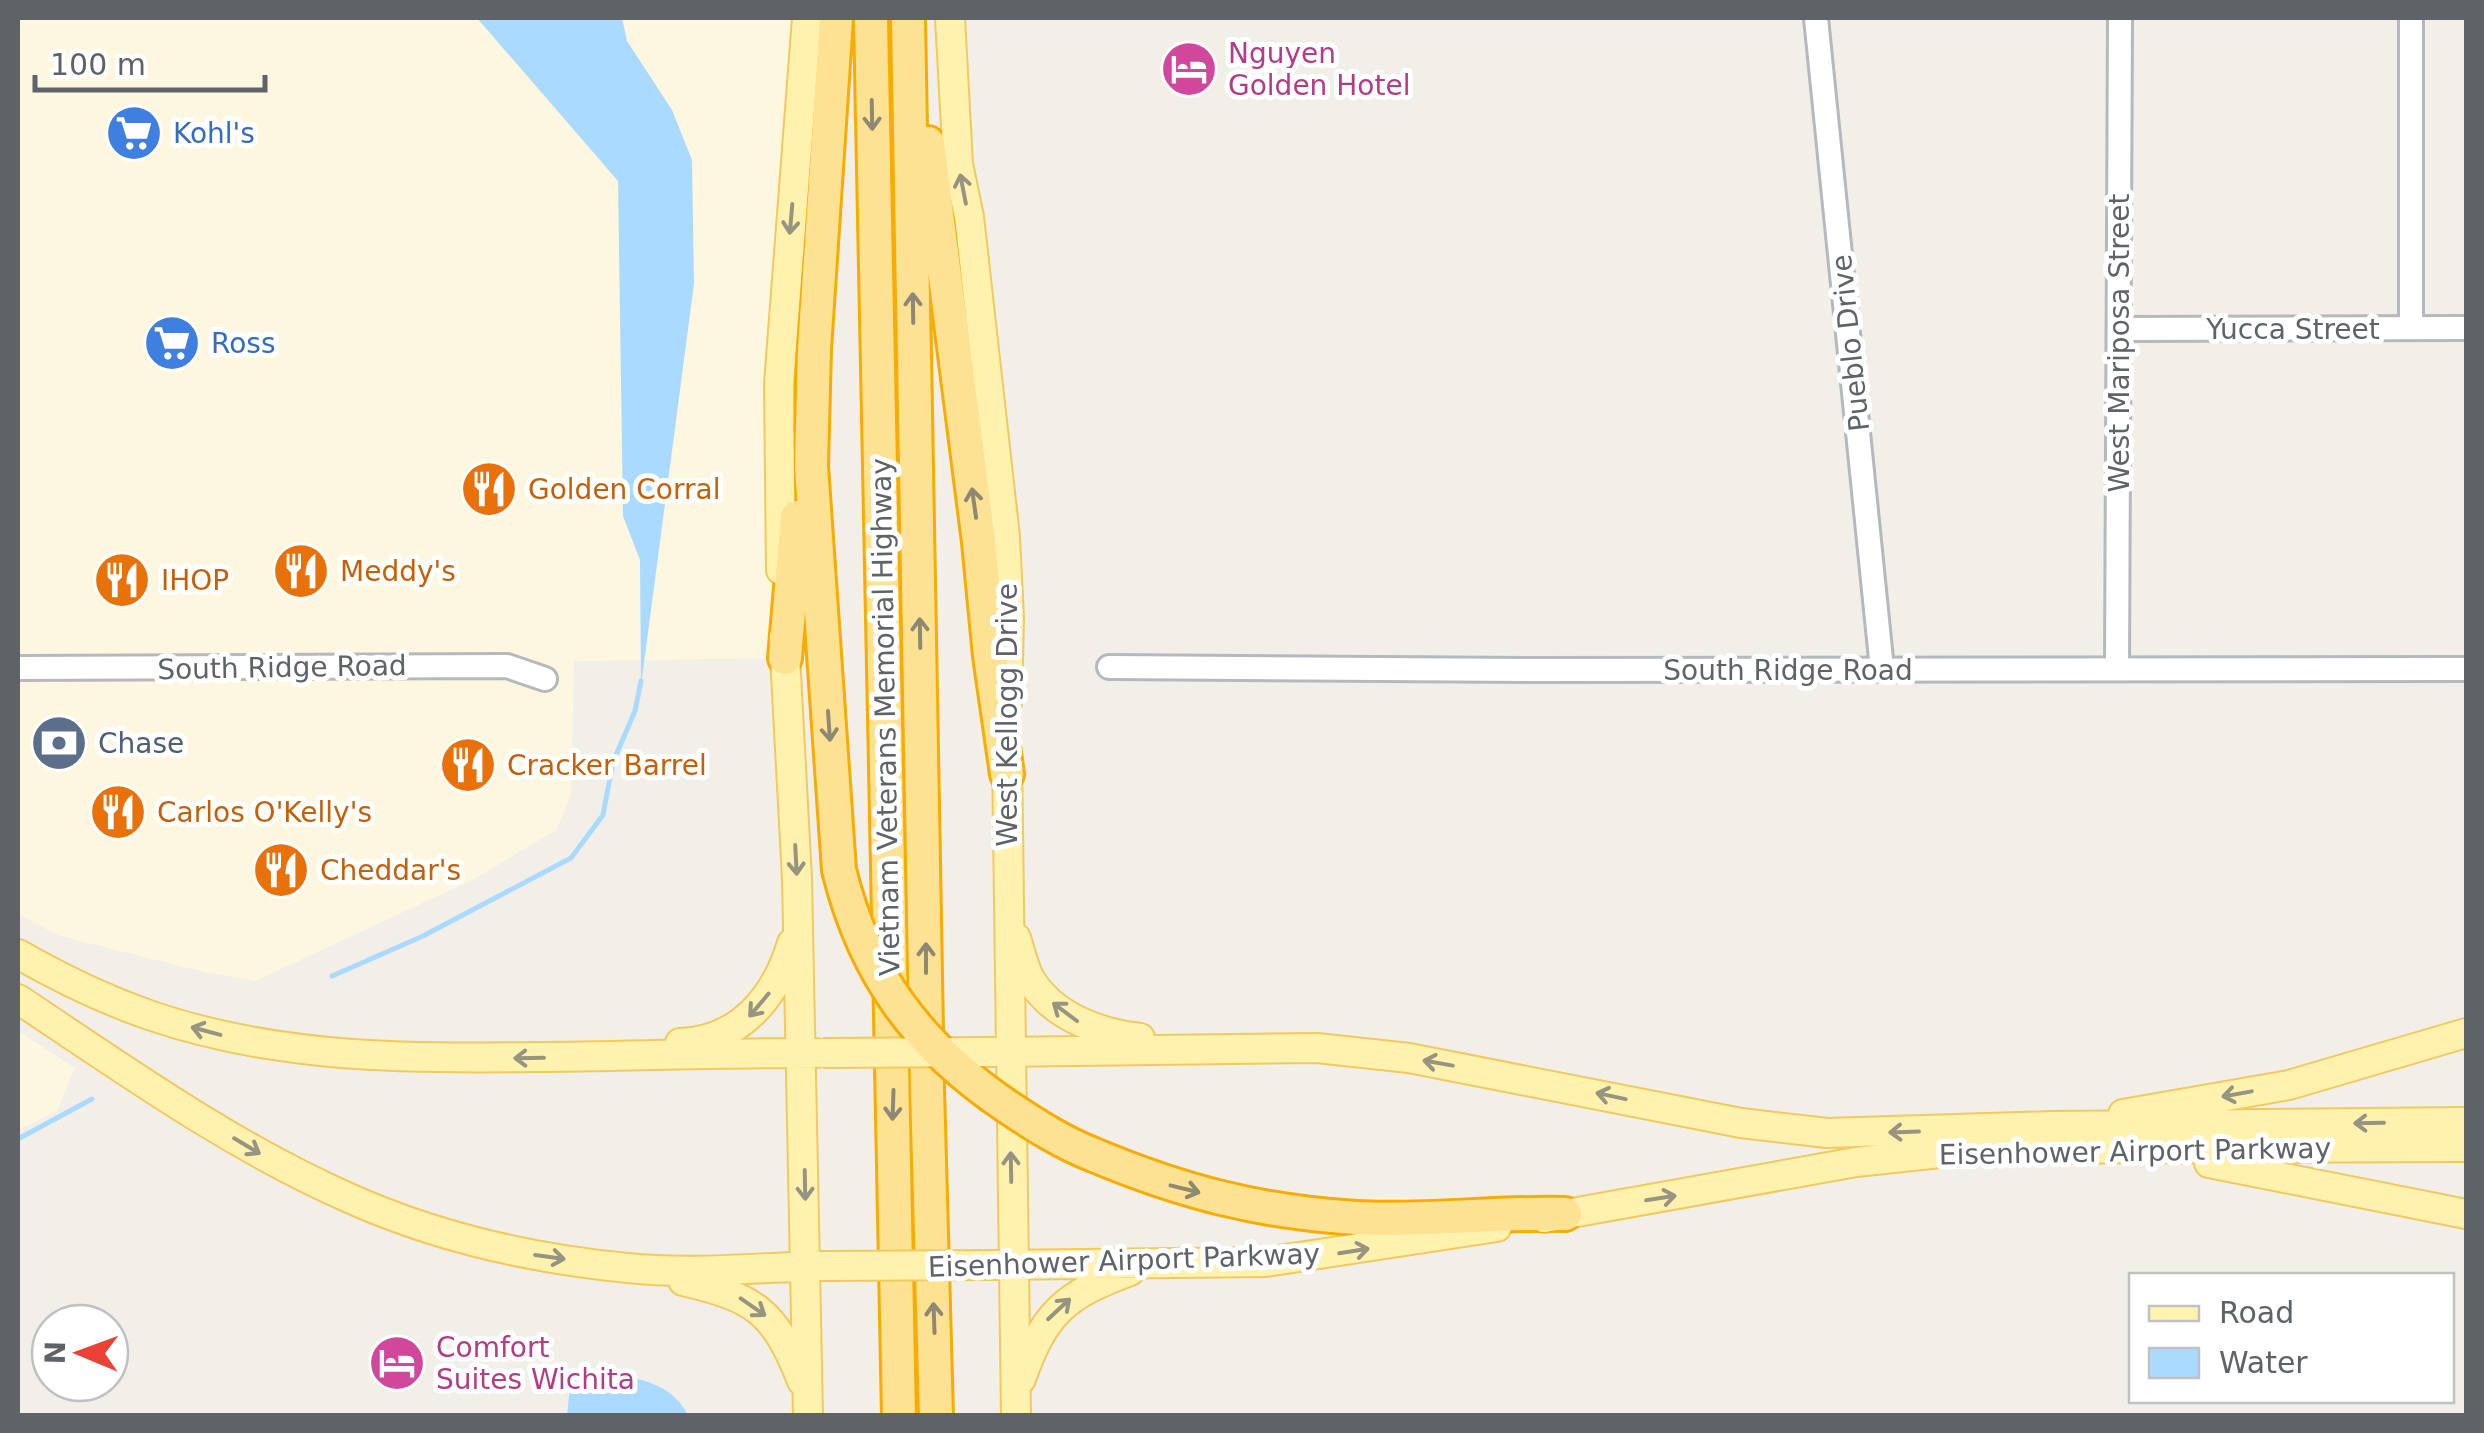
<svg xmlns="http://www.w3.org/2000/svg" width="2484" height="1433" font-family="'DejaVu Sans',sans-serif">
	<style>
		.commercial { fill: #fef7e0 }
		.water { fill: #aadaff }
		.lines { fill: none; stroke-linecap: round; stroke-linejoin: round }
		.stream { stroke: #aadaff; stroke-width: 5 }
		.minor-casing { stroke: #b5b8bc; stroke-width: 28 }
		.major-casing { stroke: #f2c960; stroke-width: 32 }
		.highway-casing { stroke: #f9ab00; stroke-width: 38 }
		.minor { stroke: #fff; stroke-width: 22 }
		.major { stroke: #fff2af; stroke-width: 28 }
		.highway { stroke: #fde293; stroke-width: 32 }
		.major-bridge-casing { stroke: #f2c960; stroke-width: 32; stroke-linecap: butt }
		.highway-bridge-casing { stroke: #f9ab00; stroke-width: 38; stroke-linecap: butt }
		.major-bridge { stroke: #fff2af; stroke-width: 28 }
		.highway-bridge { stroke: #fde293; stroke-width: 32 }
		.oneway { stroke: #8e8975 }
		.oneway2 { stroke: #979581 }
		.labels { text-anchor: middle; stroke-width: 10; stroke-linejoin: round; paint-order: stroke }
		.hotel-label { font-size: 28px; fill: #b23c85; stroke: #fff; text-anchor: start }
		.shop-label { font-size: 28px; fill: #366cbe; stroke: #fff; text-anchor: start }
		.street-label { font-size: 28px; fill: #5f6368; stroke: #fff }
		.food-label { font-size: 28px; fill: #c56008; stroke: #fff; text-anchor: start }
		.service-label { font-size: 28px; fill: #4e5e75; stroke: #fff; text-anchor: start }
	</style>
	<rect width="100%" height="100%" fill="#f1efe8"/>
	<path class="commercial" d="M18,18H806L785,281V658L574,661L571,795L556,830L474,879L255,981L204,972L60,936L18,914Z
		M18,1031L75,1068L57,1111L18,1130Z"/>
	<path class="water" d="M477,18H622L627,41L672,110L692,160L694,284L641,686L640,560L623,516L618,181Z
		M572,1370C614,1376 667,1373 688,1415H567Z"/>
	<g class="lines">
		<path class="stream" d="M332,976L423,936L571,858L603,815L613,762L635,711L641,681
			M18,1139L92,1099"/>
		<g class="minor-casing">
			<path id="minor" d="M1816,18L1882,669
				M2411,328V18
				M2119,329L2466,328
				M1109,667L1526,670L2466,669
				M18,668L507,666L545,679
				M2117,669L2120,18"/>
		</g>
		<g class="major-casing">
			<path id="major" d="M950,18L958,164L969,217L1005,537L1009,618L1007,703
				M781,570L779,384L807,18
				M784,637L797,879L808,1416
				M1007,756L1016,1416
				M1016,938C1020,950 1023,965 1029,977C1051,1016 1098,1033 1140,1038
				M18,954C60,978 103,999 149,1015C274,1058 403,1059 534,1057C628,1056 722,1053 816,1053
				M18,999C125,1070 231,1146 349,1198C436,1237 534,1259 628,1268C694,1275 760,1267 825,1266
				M680,1043C740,1041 776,997 792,943
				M987,1052L1317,1048L1409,1058L1741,1123L1827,1133L2053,1126L2466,1122
				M2123,1114L2289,1085L2466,1033
				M2209,1163L2466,1214
				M1544,1218L1856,1162L1977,1149L2466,1147
				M991,1265L1266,1262L1497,1227
				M683,1281C755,1298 774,1310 802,1381
				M1021,1379C1044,1313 1065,1295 1130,1271"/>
		</g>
		<g class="highway-casing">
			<path id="highway" d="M836,18L814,349L811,466L839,870
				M871,18L899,1416
				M908,18L927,1088L936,1416
				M928,143L979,542L990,656L1007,774
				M785,658L797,517
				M1094,1155C1182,1192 1260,1212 1356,1218C1425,1222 1495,1212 1565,1214"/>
		</g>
		<use href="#minor" class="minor"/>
		<use href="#major" class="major"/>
		<use href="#highway" class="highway"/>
		<g class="major-bridge-casing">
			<path id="major-bridge" d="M823,1053L987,1052
				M827,1266L991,1265"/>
		</g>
		<g class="highway-bridge-casing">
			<path id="highway-bridge" d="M839,870C865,976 919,1047 1008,1107C1035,1125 1063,1143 1094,1155"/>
		</g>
		<use href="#major-bridge" class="major-bridge"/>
		<use href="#highway-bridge" class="highway-bridge"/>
	</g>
	<defs><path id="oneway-shaft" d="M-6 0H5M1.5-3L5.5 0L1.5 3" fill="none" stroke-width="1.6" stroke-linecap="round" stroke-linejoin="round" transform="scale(2.5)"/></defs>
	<g class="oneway">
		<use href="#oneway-shaft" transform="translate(872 115) rotate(89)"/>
		<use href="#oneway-shaft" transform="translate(913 308) rotate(-91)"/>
		<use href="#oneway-shaft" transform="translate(974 503) rotate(-98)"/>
		<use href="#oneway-shaft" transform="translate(920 633) rotate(-91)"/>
		<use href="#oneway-shaft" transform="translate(829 726) rotate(86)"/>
		<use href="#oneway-shaft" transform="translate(926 958) rotate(-90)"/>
		<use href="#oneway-shaft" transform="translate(893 1105) rotate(92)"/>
		<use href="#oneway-shaft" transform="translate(1185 1189) rotate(14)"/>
		<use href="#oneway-shaft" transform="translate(934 1318) rotate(-92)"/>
	</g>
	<g class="oneway2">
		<use href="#oneway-shaft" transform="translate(963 189) rotate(-101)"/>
		<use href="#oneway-shaft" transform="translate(791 219) rotate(95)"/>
		<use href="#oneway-shaft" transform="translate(796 860) rotate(87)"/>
		<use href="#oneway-shaft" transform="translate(759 1005) rotate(130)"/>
		<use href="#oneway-shaft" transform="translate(1065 1012) rotate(-143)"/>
		<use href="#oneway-shaft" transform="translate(206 1031) rotate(-165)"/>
		<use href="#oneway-shaft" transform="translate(529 1058) rotate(179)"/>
		<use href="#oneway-shaft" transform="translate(1438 1063) rotate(-170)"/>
		<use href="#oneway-shaft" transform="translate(2237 1094) rotate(170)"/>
		<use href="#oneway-shaft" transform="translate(1611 1096) rotate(-168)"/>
		<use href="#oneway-shaft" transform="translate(2369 1123) rotate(179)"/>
		<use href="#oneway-shaft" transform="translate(1904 1132) rotate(178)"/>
		<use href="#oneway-shaft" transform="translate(247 1146) rotate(31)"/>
		<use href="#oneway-shaft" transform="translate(1011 1167) rotate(-91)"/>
		<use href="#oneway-shaft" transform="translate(805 1185) rotate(89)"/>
		<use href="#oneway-shaft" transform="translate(1661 1198) rotate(-9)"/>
		<use href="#oneway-shaft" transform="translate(1354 1251) rotate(-9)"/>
		<use href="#oneway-shaft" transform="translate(550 1257) rotate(8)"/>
		<use href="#oneway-shaft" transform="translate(753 1307) rotate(35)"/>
		<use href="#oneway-shaft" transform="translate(1059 1309) rotate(-43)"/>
	</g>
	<defs>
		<g id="hotel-disc" transform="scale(2.875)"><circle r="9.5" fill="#d1479c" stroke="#fff"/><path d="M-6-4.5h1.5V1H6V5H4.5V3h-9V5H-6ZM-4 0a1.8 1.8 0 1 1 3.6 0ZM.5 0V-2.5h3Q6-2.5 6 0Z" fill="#fff"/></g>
		<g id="supermarket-disc" transform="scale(2.875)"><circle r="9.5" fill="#3f7fe0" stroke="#fff"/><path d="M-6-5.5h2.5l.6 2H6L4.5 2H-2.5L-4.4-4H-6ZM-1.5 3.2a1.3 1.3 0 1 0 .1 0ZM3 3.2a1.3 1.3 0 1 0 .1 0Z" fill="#fff"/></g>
		<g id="restaurant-disc" transform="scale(2.875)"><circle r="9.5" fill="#e8710a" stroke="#fff"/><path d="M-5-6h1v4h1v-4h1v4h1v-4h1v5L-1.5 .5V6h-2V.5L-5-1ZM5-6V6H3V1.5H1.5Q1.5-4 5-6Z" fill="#fff"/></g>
		<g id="bank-disc" transform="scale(2.875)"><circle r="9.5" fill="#5c6f8a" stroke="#fff"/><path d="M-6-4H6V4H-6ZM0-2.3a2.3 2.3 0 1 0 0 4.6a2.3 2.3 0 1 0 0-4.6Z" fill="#fff"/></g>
	</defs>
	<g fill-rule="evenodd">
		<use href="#hotel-disc" x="1189" y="69"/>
		<use href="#supermarket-disc" x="134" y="133"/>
		<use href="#supermarket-disc" x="172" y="343"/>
		<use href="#restaurant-disc" x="489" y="489"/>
		<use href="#restaurant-disc" x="301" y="571"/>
		<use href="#restaurant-disc" x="122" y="580"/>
		<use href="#bank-disc" x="59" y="743"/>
		<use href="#restaurant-disc" x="468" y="765"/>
		<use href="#restaurant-disc" x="118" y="812"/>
		<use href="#restaurant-disc" x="281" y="870"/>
		<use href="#hotel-disc" x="397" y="1363"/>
	</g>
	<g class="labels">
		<g class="hotel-label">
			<text x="1228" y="63">Nguyen<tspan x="1228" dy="32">Golden Hotel</tspan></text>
			<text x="436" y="1357">Comfort<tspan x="436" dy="32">Suites Wichita</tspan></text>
		</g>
		<g class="shop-label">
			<text x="173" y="143">Kohl's</text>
			<text x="211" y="353">Ross</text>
		</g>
		<g class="street-label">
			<text x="2293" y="339">Yucca Street</text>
			<text transform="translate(1850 343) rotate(-96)" y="10">Pueblo Drive</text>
			<text transform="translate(2119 343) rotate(-90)" y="10">West Mariposa Street</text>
			<text transform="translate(282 667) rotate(-1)" y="10">South Ridge Road</text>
			<text x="1788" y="680">South Ridge Road</text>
			<text transform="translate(1007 715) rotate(-90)" y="10">West Kellogg Drive</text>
			<text transform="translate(885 717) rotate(-91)" y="10">Vietnam Veterans Memorial Highway</text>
			<text transform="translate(2135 1151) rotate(-1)" y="10">Eisenhower Airport Parkway</text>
			<text transform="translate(1124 1260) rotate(-2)" y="10">Eisenhower Airport Parkway</text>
		</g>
		<g class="food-label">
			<text x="528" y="499">Golden Corral</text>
			<text x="340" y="581">Meddy's</text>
			<text x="161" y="590">IHOP</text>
			<text x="507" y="775">Cracker Barrel</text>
			<text x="157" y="822">Carlos O'Kelly's</text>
			<text x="320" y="880">Cheddar's</text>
		</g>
		<g class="service-label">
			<text x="98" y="753">Chase</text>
		</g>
	</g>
	<rect width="2484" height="1433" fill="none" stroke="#5f6368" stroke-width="40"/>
	<rect x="2129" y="1273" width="325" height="130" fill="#ffffff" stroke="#bfc1c3" stroke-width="2.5"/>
	<rect x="2149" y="1306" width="50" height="15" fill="#fff2af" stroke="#bfc1c3" stroke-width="2.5"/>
	<text x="2219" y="1323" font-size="30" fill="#5f6368">Road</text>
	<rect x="2149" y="1348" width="50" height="30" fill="#aadaff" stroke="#bfc1c3" stroke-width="2.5"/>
	<text x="2219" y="1373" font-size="30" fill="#5f6368">Water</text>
	<g transform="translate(80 1353) rotate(271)"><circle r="48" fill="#ffffff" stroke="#bfc1c3" stroke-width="2.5"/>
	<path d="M0-8L18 38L0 25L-18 38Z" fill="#ea4335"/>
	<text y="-15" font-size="28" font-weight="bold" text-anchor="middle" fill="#5f6368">N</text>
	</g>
	<path d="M35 75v15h230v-15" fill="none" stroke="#5f6368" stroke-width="5"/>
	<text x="50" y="75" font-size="30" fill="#5f6368" stroke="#ffffff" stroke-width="8" paint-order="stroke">100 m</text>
</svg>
